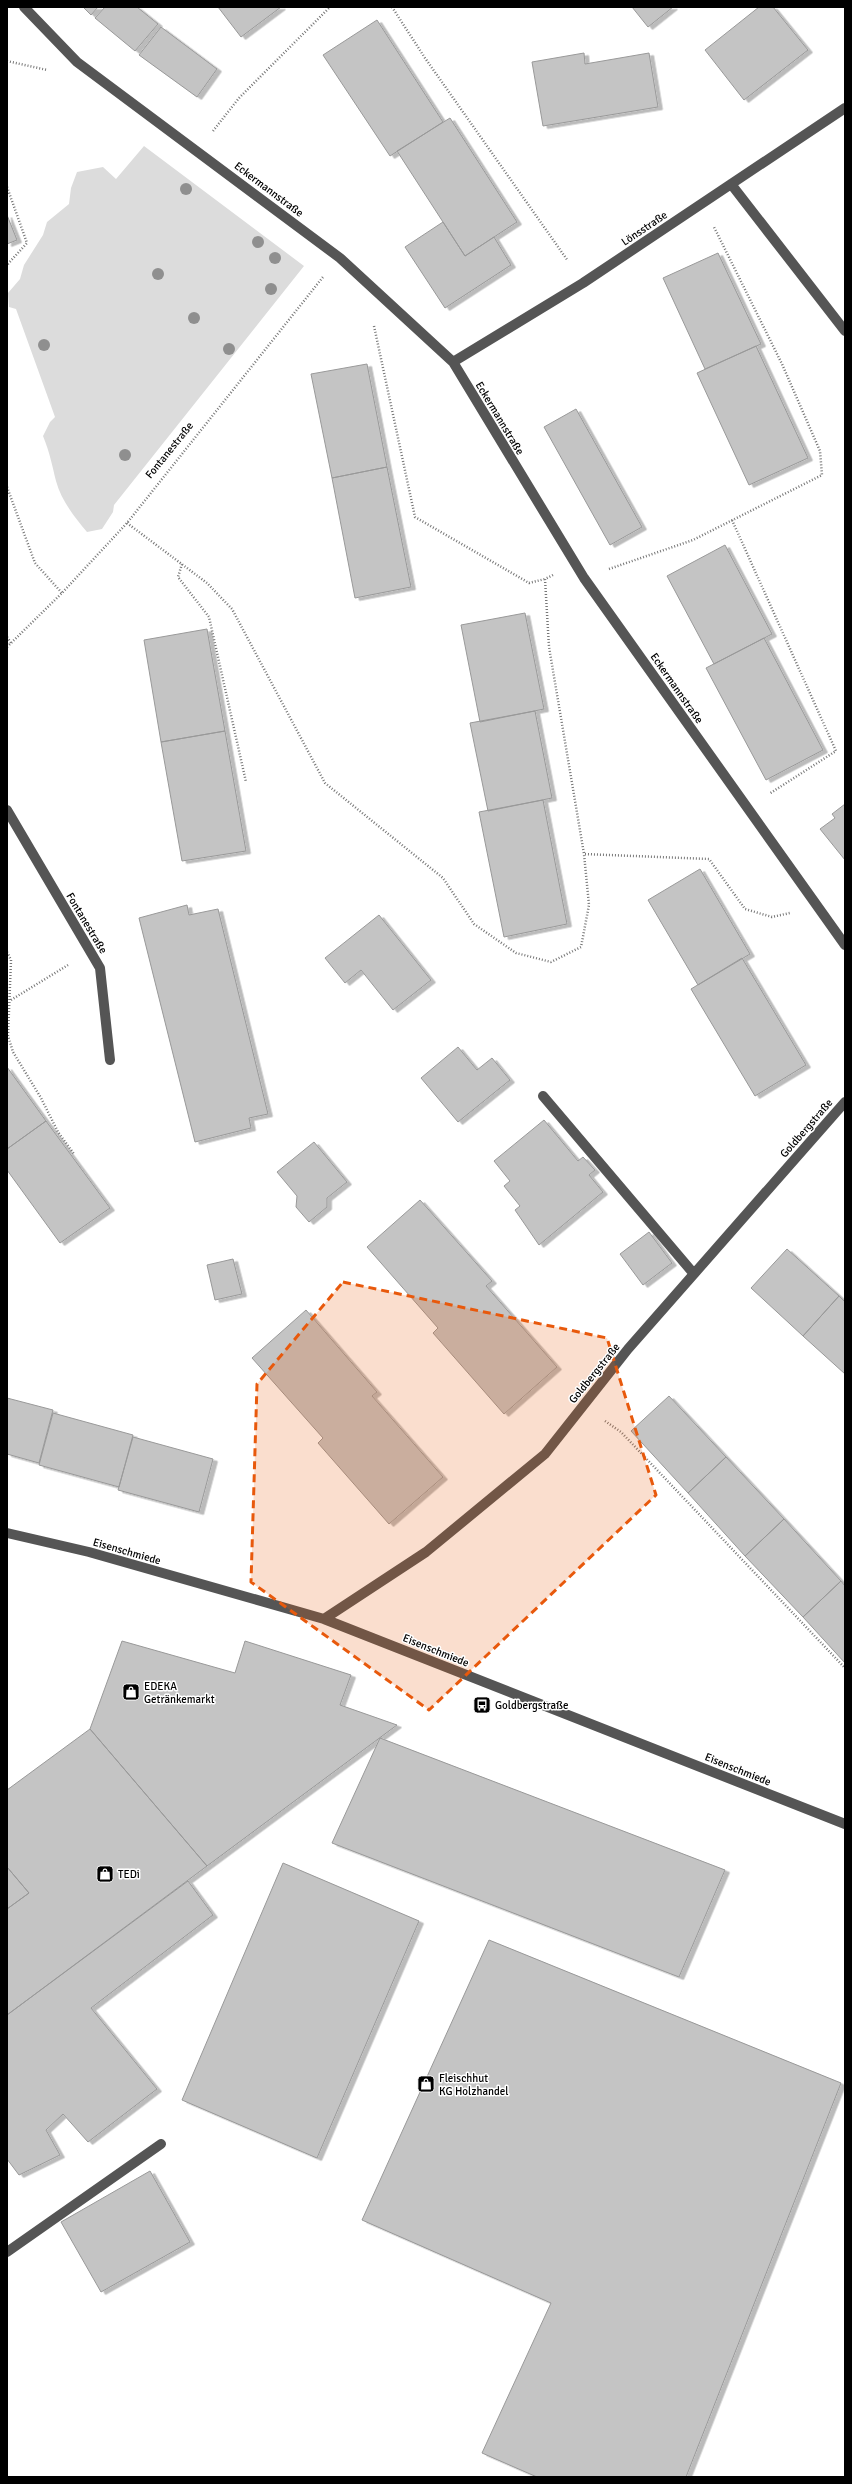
<svg xmlns="http://www.w3.org/2000/svg" width="852" height="2484" font-family="Signika,sans-serif">
	<style>
		.green { fill: #dcdcdc }
		.building { fill: #c4c4c4; stroke: #999; filter: url(#shadow) }
		.lines { fill: none; stroke-linecap: round; stroke-linejoin: round }
		.path { stroke: #777; stroke-width: 2.5; stroke-dasharray: 1 2; stroke-linecap: butt }
		.minor { stroke: #555; stroke-width: 10 }
		.tree { fill: #8f8f8f }
		.marked { fill: #e8590c; fill-opacity: 0.2; stroke: #e8590c; stroke-width: 3; stroke-dasharray: 8 5; stroke-linejoin: round }
		.labels { text-anchor: middle; stroke-width: 3; stroke-linejoin: round; paint-order: stroke }
		.street-label { font-size: 11px; fill: #000; stroke: #fff }
		.poi-label { font-size: 11px; fill: #000; stroke: #fff; text-anchor: start }
	</style>
	<defs>
		<filter id="shadow"><feDropShadow dx="4.5" dy="2.5" stdDeviation="0" flood-color="#0004"/></filter>
	</defs>
	<rect width="100%" height="100%" fill="#fff"/>
	<path class="green" d="M144,146L304,266L114,505L113,512L102,529L87,532C75,518 61,500 56,481C52,465 50,453 43,436L50,422L55,417L16,309L9,307L8,293L20,279L24,265L43,235L47,222L69,204L71,188L77,172L103,167L116,179Z"/>
	<path class="building" d="M83,7H98L91,15Z
		M105,7H137L158,24L135,51L95,18Z
		M218,7H281L241,37Z
		M632,7H673L648,27Z
		M759,7H773L808,50L744,100L705,50Z
		M377,20L443,122L390,156L323,55Z
		M161,27L217,69L197,97L139,55Z
		M584,53L585,64L649,53L658,107L543,126L532,62Z
		M450,118L517,222L465,256L397,151Z
		M7,215L17,240L7,244Z
		M443,222L465,256L494,237L511,265L445,308L405,247Z
		M718,253L761,344L705,369L663,278Z
		M756,346L808,458L749,485L697,373Z
		M367,364L387,467L332,478L311,374Z
		M576,409L642,527L610,545L544,427Z
		M387,467L411,587L355,598L332,478Z
		M725,545L772,634L714,664L667,576Z
		M525,613L544,709L480,722L461,625Z
		M207,629L225,731L161,742L144,640Z
		M764,638L823,750L766,780L706,668Z
		M535,711L552,798L488,811L470,723Z
		M225,731L246,851L182,861L161,742Z
		M543,800L567,924L504,937L479,812Z
		M845,804V860L820,829L835,818L832,814Z
		M700,869L750,954L698,985L648,900Z
		M187,905L189,915L218,909L268,1114L249,1118L251,1128L195,1142L139,918Z
		M379,915L431,980L393,1010L361,970L345,983L325,958Z
		M742,958L806,1065L755,1096L691,989Z
		M458,1047L477,1070L492,1058L510,1080L458,1122L421,1078Z
		M7,1067L46,1121L7,1149Z
		M544,1120L578,1161L583,1157L595,1170L589,1175L603,1192L539,1245L515,1210L520,1206L504,1186L510,1181L494,1161Z
		M46,1121L110,1208L60,1243L7,1170V1149Z
		M314,1142L347,1182L327,1198V1207L309,1222L296,1207L297,1196L277,1172Z
		M420,1200L492,1281L486,1286L557,1367L504,1414L433,1333L438,1328L367,1247Z
		M649,1232L672,1263L643,1285L620,1254Z
		M787,1249L839,1296L803,1336L751,1288Z
		M233,1259L242,1294L215,1300L207,1265Z
		M839,1296L845,1302V1374L803,1336Z
		M306,1310L377,1392L372,1396L443,1477L389,1524L318,1443L323,1438L252,1358Z
		M669,1396L726,1457L688,1493L631,1431Z
		M7,1398L53,1410L39,1463L7,1454Z
		M53,1413L133,1435L119,1487L39,1465Z
		M133,1437L213,1459L199,1512L118,1490Z
		M726,1457L784,1519L745,1556L688,1493Z
		M784,1519L841,1581L803,1617L745,1556Z
		M841,1581L845,1586V1663L803,1617Z
		M122,1641L235,1673L245,1641L351,1675L340,1705L397,1725L207,1866L90,1729Z
		M90,1729L207,1866L7,2015V1909L29,1893L7,1867V1790Z
		M380,1738L725,1870L679,1977L332,1843Z
		M283,1863L419,1921L317,2158L182,2100Z
		M7,1867L29,1893L7,1909Z
		M188,1881L213,1915L91,2008L157,2089L88,2142L63,2114L46,2130L60,2155L19,2175L7,2159V2015Z
		M489,1940L841,2083L686,2477H537L482,2453L551,2303L362,2220Z
		M150,2171L190,2242L101,2292L61,2222Z"/>
	<g class="lines">
		<path class="path" d="M392,7L425,58L568,261
			M7,61L47,70
			M213,131L239,98L330,7
			M7,187L27,243L7,265
			M374,326L415,517L529,583L545,579
			M7,487L35,563L62,593
			M732,520L836,751L769,794
			M127,523L207,583L232,609L325,783L443,878L474,924L516,953L551,962L581,947L589,905L584,854L709,859L745,909L772,917L790,913
			M182,564L178,577L209,617L246,782
			M609,569L693,540L822,475L820,451L782,364L714,227
			M553,575L545,579L549,647L584,854
			M7,637L11,643
			M7,647L62,593L127,523L323,277
			M7,952L11,960L8,1036L13,1052L41,1098L58,1132L74,1154
			M11,1000L68,965
			M605,1421L621,1432L845,1668"/>
		<path class="minor" d="M24,7L77,62L340,258L453,362L584,578L845,945
			M731,184L845,331
			M453,362L583,283L845,108
			M7,810L100,968L110,1060
			M543,1096L694,1274
			M7,1533L89,1552L324,1619L845,1824
			M324,1619L426,1552L545,1454L628,1349L845,1102
			M7,2252L161,2144"/>
	</g>
	<g class="tree">
		<circle cx="186" cy="189" r="6"/>
		<circle cx="258" cy="242" r="6"/>
		<circle cx="275" cy="258" r="6"/>
		<circle cx="158" cy="274" r="6"/>
		<circle cx="271" cy="289" r="6"/>
		<circle cx="194" cy="318" r="6"/>
		<circle cx="44" cy="345" r="6"/>
		<circle cx="229" cy="349" r="6"/>
		<circle cx="125" cy="455" r="6"/>
	</g>
	<path class="marked" d="M343,1282L607,1338L656,1495L429,1710L251,1582L257,1384Z"/>
	<defs>
		<g id="shop-square" transform="scale(0.9)"><rect x="-9" y="-9" width="18" height="18" rx="4" fill="#000" stroke="#fff"/><path d="M-5-2.5h2.3a2.7 3.5 0 0 1 5.4 0H5L5.5 6h-11ZM-1.5-2.5h3a1.5 2.3 0 0 0-3 0Z" fill="#fff"/></g>
		<g id="bus-square" transform="scale(0.9)"><rect x="-9" y="-9" width="18" height="18" rx="4" fill="#000" stroke="#fff"/><path d="M-5-6H5V4H4V6H2V4H-2V6H-4V4H-5ZM-3.5-4V0h7V-4ZM-3.5 1.2v1.5H-2V1.2ZM2 1.2v1.5H3.5V1.2Z" fill="#fff"/></g>
	</defs>
	<g fill-rule="evenodd">
		<use href="#shop-square" x="131" y="1692"/>
		<use href="#bus-square" x="482" y="1705"/>
		<use href="#shop-square" x="105" y="1874"/>
		<use href="#shop-square" x="426" y="2084"/>
	</g>
	<g class="labels">
		<g class="street-label">
			<text transform="translate(269 189) rotate(37)" y="4">Eckermannstraße</text>
			<text transform="translate(644 228) rotate(-34)" y="4">Lönsstraße</text>
			<text transform="translate(500 418) rotate(59)" y="4">Eckermannstraße</text>
			<text transform="translate(169 450) rotate(-51)" y="4">Fontanestraße</text>
			<text transform="translate(677 688) rotate(55)" y="4">Eckermannstraße</text>
			<text transform="translate(87 923) rotate(59)" y="4">Fontanestraße</text>
			<text transform="translate(806 1128) rotate(-49)" y="4">Goldbergstraße</text>
			<text transform="translate(594 1373) rotate(-51)" y="4">Goldbergstraße</text>
			<text transform="translate(127 1551) rotate(16)" y="4">Eisenschmiede</text>
			<text transform="translate(436 1650) rotate(22)" y="4">Eisenschmiede</text>
			<text transform="translate(738 1769) rotate(22)" y="4">Eisenschmiede</text>
		</g>
		<g class="poi-label">
			<text x="144" y="1690">EDEKA<tspan x="144" dy="13">Getränkemarkt</tspan></text>
			<text x="495" y="1709">Goldbergstraße</text>
			<text x="118" y="1878">TEDi</text>
			<text x="439" y="2082">Fleischhut<tspan x="439" dy="13">KG Holzhandel</tspan></text>
		</g>
	</g>
	<rect width="852" height="2484" fill="none" stroke="#000000" stroke-width="16"/>
</svg>
